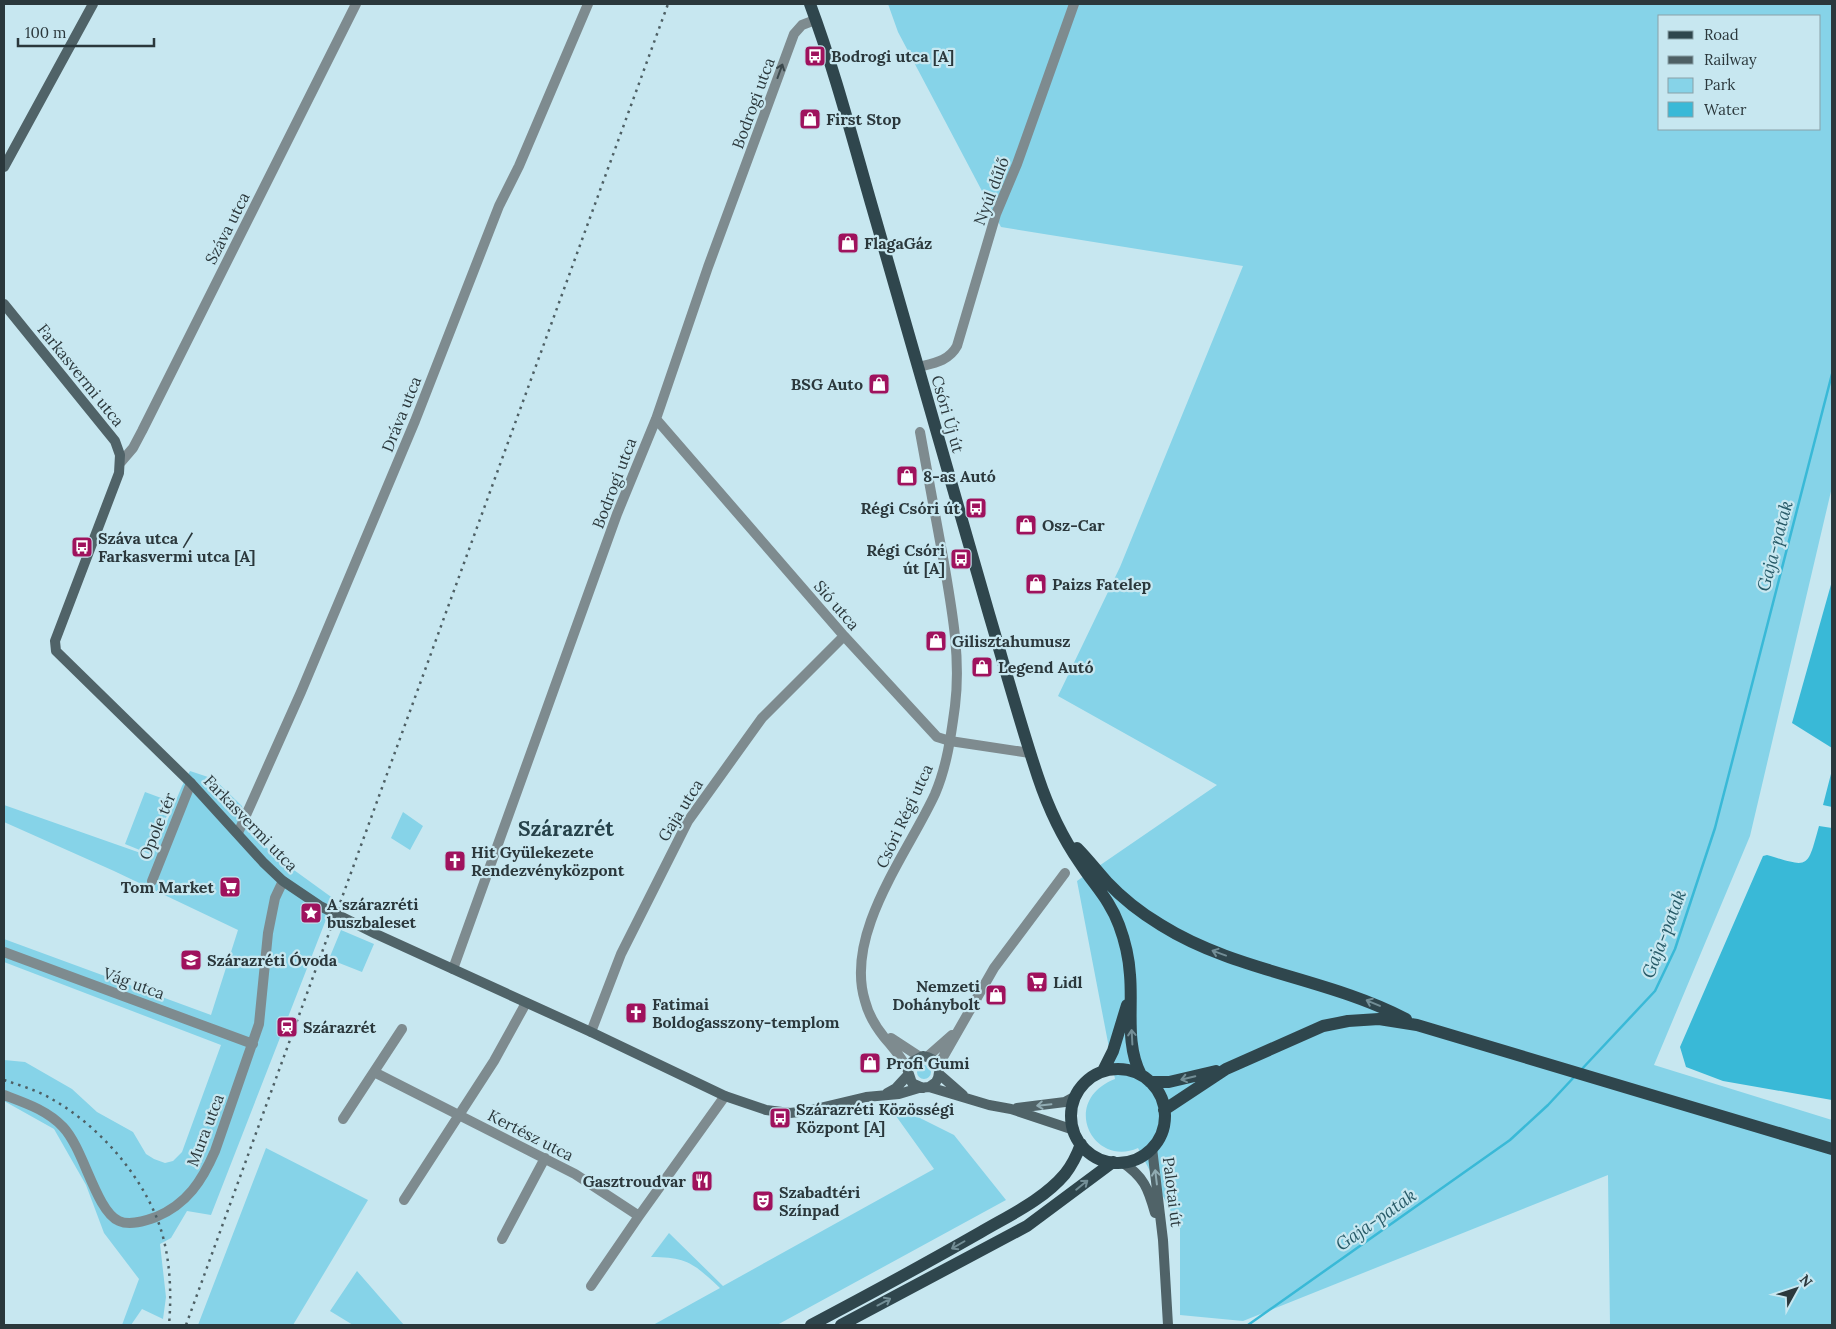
<svg xmlns="http://www.w3.org/2000/svg" width="1836" height="1329" font-family="Lora,serif">
	<style>
		.green { fill: #86d3e8; fill-rule: evenodd }
		.water { fill: #39b9d7 }
		.lines { fill: none; stroke-linecap: round; stroke-linejoin: round }
		.stream { stroke: #39b9d7; stroke-width: 2.5 }
		.street { stroke: #7e8b8f; stroke-width: 10 }
		.secondary { stroke: #506368; stroke-width: 10 }
		.primary { stroke: #2f464d; stroke-width: 12 }
		.rail { stroke: #4e6065; stroke-width: 2.5; stroke-dasharray: 2.5 5; stroke-linecap: butt }
		.oneway { stroke: #3c494d }
		.oneway2 { stroke: #738e96 }
		.oneway3 { stroke: #91acb3 }
		.labels { text-anchor: middle; stroke-width: 4.5; stroke-linejoin: round; paint-order: stroke }
		.poi-label { font-size: 16px; font-weight: bold; fill: #2b383c; stroke: #c7e7f0; text-anchor: start }
		.street-label { font-size: 16px; fill: #2b383c; stroke: #c7e7f0 }
		.water-label { font-size: 18px; font-style: italic; fill: #275a67; stroke: #c7e7f0 }
		.district-label { font-size: 21px; font-weight: bold; fill: #26424a; stroke: #c7e7f0 }
	</style>
	<rect width="100%" height="100%" fill="#c7e7f0"/>
	<path class="green" d="M888,4H1832V487L1750,836L1654,1065L1832,1120V1325H1610L1608,1175L1243,1321L1180,1315V1229L1138,1148C1093,1168 1059,1101 1115,1079L1077,881L1217,785L1058,696L1120,567L1243,266L1001,227L898,32ZM1660,16H1820V129H1660Z
		M190,771L214,779L242,806L247,828L276,857L334,899L211,1215L187,1211L171,1238L160,1244L166,1297L163,1319L142,1309L131,1325H122L139,1279L104,1233L86,1185L54,1129L4,1101V1060L25,1062L72,1089L97,1112L133,1132L146,1154L154,1159L165,1163L173,1161L182,1152L221,1045L4,962V939L211,1015L238,930L114,871L4,822V805L152,857L182,786Z
		M145,792L172,802L152,855L125,844Z
		M403,812L423,826L410,850L391,838Z
		M341,930L374,944L362,972L329,959Z
		M917 1072a7 7 0 1 1 14 0a7 7 0 1 1-14 0Z
		M891,1109L920,1118L954,1135L1006,1200L777,1325H653L720,1288C694,1264 688,1257 651,1257L669,1233L723,1286L934,1169Z
		M266,1148L368,1200L293,1325H198Z
		M357,1271L404,1325H353L330,1311Z"/>
	<path class="water" d="M1832,581V748L1792,723Z
		M1832,770V807L1823,805Z
		M1819,826L1832,828V1100L1723,1081L1686,1067L1680,1047L1763,856L1767,855C1810,868 1807,869 1819,826Z"/>
	<g class="lines">
		<path class="stream" d="M1581,1070L1655,991L1675,949L1715,828L1832,374
			M1248,1325L1510,1140L1548,1105L1575,1076"/>
		<path class="street" d="M918,367C934,363 949,361 957,346L996,214L1017,164L1074,4
			M656,419L844,636L937,737L950,741L1030,753
			M121,462L133,448L142,431L356,4
			M238,833L301,692L415,421L499,206L519,166L588,4
			M152,881L191,783
			M4,952L253,1044
			M453,969L617,514L656,419L708,267L794,34L802,25L815,20
			M591,1032L621,954L688,821L762,718L844,636
			M891,1038L920,1057
			M927,1057L952,1035
			M938,1066L994,968L1065,873
			M908,1071C902,1057 893,1048 884,1037C876,1027 868,1013 865,1001C844,933 908,853 935,794C947,766 951,736 955,706C961,658 952,610 944,563C936,519 928,476 920,432
			M374,1072L575,1174L639,1216
			M4,1095C25,1103 47,1110 63,1127C84,1149 96,1211 119,1221C130,1226 145,1221 156,1217C187,1204 202,1181 215,1151L259,1024L268,933L275,898L283,881
			M343,1119L402,1029
			M404,1200L494,1061L526,1003
			M502,1239L545,1158
			M591,1286L639,1216L725,1096"/>
		<path class="secondary" d="M4,167L93,4
			M4,304L115,441L120,455L119,473L55,641L56,651L191,783L263,862L283,881L320,906L376,934L591,1032L725,1096L766,1110L790,1113L807,1111L866,1097L899,1094L919,1088L929,1087L989,1105L1011,1109L1074,1130
			M939,1074L963,1095
			M923,1088L912,1083L908,1071L912,1062L923,1056C937,1058 943,1070 936,1082L929,1087
			M887,1093L896,1088L908,1075
			M1017,1108L1065,1102L1076,1096
			M1152,1148L1163,1240L1168,1325
			M1122,1162C1144,1177 1148,1188 1155,1213"/>
		<path class="primary" d="M810,4C835,71 853,141 873,210C912,344 949,479 989,614C1005,668 1020,723 1038,777C1048,807 1062,837 1080,863C1094,885 1110,900 1119,925C1125,941 1129,958 1130,975C1133,1008 1125,1044 1141,1075
			M1077,848C1088,859 1097,871 1107,882C1123,899 1141,913 1161,925C1236,972 1328,978 1406,1019
			M1071 1116a47 47 0 1 1 94 0a47 47 0 1 1-94 0Z
			M1103,1071L1113,1051L1127,1005
			M1150,1082H1169L1216,1071
			M1164,1110L1226,1069L1323,1026L1348,1021L1379,1019L1417,1025L1832,1149
			M811,1325C868,1295 925,1264 981,1232C1010,1215 1043,1200 1065,1174C1072,1165 1077,1155 1081,1144
			M841,1325L1027,1226L1113,1162"/>
		<path class="rail" d="M4,1080C19,1085 36,1090 50,1098C95,1123 136,1168 156,1216C170,1250 172,1289 169,1325
			M186,1325L668,4"/>
	</g>
	<defs><path id="oneway-shaft" d="M-6 0H5M1.5-3L5.5 0L1.5 3" fill="none" stroke-width="1.6" stroke-linecap="round" stroke-linejoin="round" transform="scale(1.25)"/></defs>
	<use class="oneway" href="#oneway-shaft" transform="translate(780 71) rotate(-70)"/>
	<g class="oneway2">
		<use href="#oneway-shaft" transform="translate(1219 953) rotate(-160)"/>
		<use href="#oneway-shaft" transform="translate(1373 1003) rotate(-157)"/>
		<use href="#oneway-shaft" transform="translate(1132 1037) rotate(-93)"/>
		<use href="#oneway-shaft" transform="translate(1188 1078) rotate(167)"/>
		<use href="#oneway-shaft" transform="translate(1082 1185) rotate(-39)"/>
		<use href="#oneway-shaft" transform="translate(958 1245) rotate(150)"/>
		<use href="#oneway-shaft" transform="translate(884 1302) rotate(-28)"/>
	</g>
	<g class="oneway3">
		<use href="#oneway-shaft" transform="translate(1044 1105) rotate(174)"/>
		<use href="#oneway-shaft" transform="translate(1156 1177) rotate(-97)"/>
	</g>
	<defs>
		<g id="bus-square" transform="scale(1.125)"><rect x="-9" y="-9" width="18" height="18" rx="4" fill="#9f125d" stroke="#c7e7f0"/><path d="M-5-6H5V4H4V6H2V4H-2V6H-4V4H-5ZM-3.5-4V0h7V-4ZM-3.5 1.2v1.5H-2V1.2ZM2 1.2v1.5H3.5V1.2Z" fill="#fff"/></g>
		<g id="shop-square" transform="scale(1.125)"><rect x="-9" y="-9" width="18" height="18" rx="4" fill="#9f125d" stroke="#c7e7f0"/><path d="M-5-2.5h2.3a2.7 3.5 0 0 1 5.4 0H5L5.5 6h-11ZM-1.5-2.5h3a1.5 2.3 0 0 0-3 0Z" fill="#fff"/></g>
		<g id="church-square" transform="scale(1.125)"><rect x="-9" y="-9" width="18" height="18" rx="4" fill="#9f125d" stroke="#c7e7f0"/><path d="M-1.2-6h2.4v3.5h3.3v2.4h-3.3V6h-2.4V-.1h-3.3v-2.4h3.3Z" fill="#fff"/></g>
		<g id="supermarket-square" transform="scale(1.125)"><rect x="-9" y="-9" width="18" height="18" rx="4" fill="#9f125d" stroke="#c7e7f0"/><path d="M-6-5.5h2.5l.6 2H6L4.5 2H-2.5L-4.4-4H-6ZM-1.5 3.2a1.3 1.3 0 1 0 .1 0ZM3 3.2a1.3 1.3 0 1 0 .1 0Z" fill="#fff"/></g>
		<g id="sight-square" transform="scale(1.125)"><rect x="-9" y="-9" width="18" height="18" rx="4" fill="#9f125d" stroke="#c7e7f0"/><path d="M0-6L1.8-2.2L6-1.7L2.9 1.2L3.7 5.4L0 3.3L-3.7 5.4L-2.9 1.2L-6-1.7L-1.8-2.2Z" fill="#fff"/></g>
		<g id="school-square" transform="scale(1.125)"><rect x="-9" y="-9" width="18" height="18" rx="4" fill="#9f125d" stroke="#c7e7f0"/><path d="M0-5L7-2L0 1L-7-2ZM-4 1L0 2.5L4 1V4Q0 6-4 4Z" fill="#fff"/></g>
		<g id="station-square" transform="scale(1.125)"><rect x="-9" y="-9" width="18" height="18" rx="4" fill="#9f125d" stroke="#c7e7f0"/><path d="M-3-6H3Q5-6 5-4V2Q5 4 3 4L4.5 6H3L1.5 4h-3L-3 6H-4.5L-3 4Q-5 4-5 2V-4Q-5-6-3-6ZM-3.5-4v3h7v-3ZM-3.5 1v1.5H-2V1ZM2 1v1.5H3.5V1Z" fill="#fff"/></g>
		<g id="restaurant-square" transform="scale(1.125)"><rect x="-9" y="-9" width="18" height="18" rx="4" fill="#9f125d" stroke="#c7e7f0"/><path d="M-5-6h1v4h1v-4h1v4h1v-4h1v5L-1.5 .5V6h-2V.5L-5-1ZM5-6V6H3V1.5H1.5Q1.5-4 5-6Z" fill="#fff"/></g>
		<g id="theatre-square" transform="scale(1.125)"><rect x="-9" y="-9" width="18" height="18" rx="4" fill="#9f125d" stroke="#c7e7f0"/><path d="M-5-5.5Q0-4 5-5.5V0Q5 5 0 6Q-5 5-5 0ZM-3.3-2.5H-1v1.5H-3.3ZM1-2.5H3.3v1.5H1ZM-2.8 1Q0 5.5 2.8 1Z" fill="#fff"/></g>
	</defs>
	<g fill-rule="evenodd">
		<use href="#bus-square" x="815" y="56"/>
		<use href="#shop-square" x="810" y="119"/>
		<use href="#shop-square" x="848" y="243"/>
		<use href="#shop-square" x="879" y="384"/>
		<use href="#shop-square" x="907" y="476"/>
		<use href="#bus-square" x="976" y="508"/>
		<use href="#shop-square" x="1026" y="525"/>
		<use href="#bus-square" x="82" y="547"/>
		<use href="#bus-square" x="961" y="559"/>
		<use href="#shop-square" x="1036" y="584"/>
		<use href="#shop-square" x="936" y="641"/>
		<use href="#shop-square" x="982" y="667"/>
		<use href="#church-square" x="455" y="861"/>
		<use href="#supermarket-square" x="230" y="887"/>
		<use href="#sight-square" x="311" y="913"/>
		<use href="#school-square" x="191" y="960"/>
		<use href="#supermarket-square" x="1037" y="982"/>
		<use href="#shop-square" x="996" y="995"/>
		<use href="#church-square" x="636" y="1013"/>
		<use href="#station-square" x="287" y="1027"/>
		<use href="#shop-square" x="870" y="1063"/>
		<use href="#bus-square" x="780" y="1118"/>
		<use href="#restaurant-square" x="702" y="1181"/>
		<use href="#theatre-square" x="763" y="1201"/>
	</g>
	<g class="labels">
		<g class="poi-label">
			<text x="831" y="62">Bodrogi utca [A]</text>
			<text x="826" y="125">First Stop</text>
			<text x="864" y="249">FlagaGáz</text>
			<text x="863" y="390" text-anchor="end">BSG Auto</text>
			<text x="923" y="482">8-as Autó</text>
			<text x="960" y="514" text-anchor="end">Régi Csóri út</text>
			<text x="1042" y="531">Osz-Car</text>
			<text x="98" y="544">Száva utca /<tspan x="98" dy="18">Farkasvermi utca [A]</tspan></text>
			<text x="945" y="556" text-anchor="end">Régi Csóri<tspan x="945" dy="18">út [A]</tspan></text>
			<text x="1052" y="590">Paizs Fatelep</text>
			<text x="952" y="647">Gilisztahumusz</text>
			<text x="998" y="673">Legend Autó</text>
			<text x="471" y="858">Hit Gyülekezete<tspan x="471" dy="18">Rendezvényközpont</tspan></text>
			<text x="214" y="893" text-anchor="end">Tom Market</text>
			<text x="327" y="910">A szárazréti<tspan x="327" dy="18">buszbaleset</tspan></text>
			<text x="207" y="966">Szárazréti Óvoda</text>
			<text x="1053" y="988">Lidl</text>
			<text x="980" y="992" text-anchor="end">Nemzeti<tspan x="980" dy="18">Dohánybolt</tspan></text>
			<text x="652" y="1010">Fatimai<tspan x="652" dy="18">Boldogasszony-templom</tspan></text>
			<text x="303" y="1033">Szárazrét</text>
			<text x="886" y="1069">Profi Gumi</text>
			<text x="796" y="1115">Szárazréti Közösségi<tspan x="796" dy="18">Központ [A]</tspan></text>
			<text x="686" y="1187" text-anchor="end">Gasztroudvar</text>
			<text x="779" y="1198">Szabadtéri<tspan x="779" dy="18">Színpad</tspan></text>
		</g>
		<g class="street-label">
			<text transform="translate(753 103) rotate(-70)" y="6">Bodrogi utca</text>
			<text transform="translate(991 191) rotate(-69)" y="6">Nyúl dűlő</text>
			<text transform="translate(227 228) rotate(-63)" y="6">Száva utca</text>
			<text transform="translate(81 375) rotate(51)" y="6">Farkasvermi utca</text>
			<text transform="translate(401 414) rotate(-68)" y="6">Dráva utca</text>
			<text transform="translate(948 414) rotate(74)" y="6">Csóri Új út</text>
			<text transform="translate(614 483) rotate(-69)" y="6">Bodrogi utca</text>
			<text transform="translate(837 605) rotate(49)" y="6">Sió utca</text>
			<text transform="translate(680 810) rotate(-58)" y="6">Gaja utca</text>
			<text transform="translate(904 816) rotate(-65)" y="6">Csóri Régi utca</text>
			<text transform="translate(251 823) rotate(46)" y="6">Farkasvermi utca</text>
			<text transform="translate(157 826) rotate(-68)" y="6">Opole tér</text>
			<text transform="translate(134 983) rotate(20)" y="6">Vág utca</text>
			<text transform="translate(205 1130) rotate(-69)" y="6">Mura utca</text>
			<text transform="translate(531 1135) rotate(27)" y="6">Kertész utca</text>
			<text transform="translate(1173 1192) rotate(83)" y="6">Palotai út</text>
		</g>
		<g class="water-label">
			<text transform="translate(1775 546) rotate(-75)" y="6">Gaja-patak</text>
			<text transform="translate(1664 934) rotate(-69)" y="6">Gaja-patak</text>
			<text transform="translate(1376 1220) rotate(-35)" y="6">Gaja-patak</text>
		</g>
		<g class="district-label">
			<text x="566" y="836">Szárazrét</text>
		</g>
	</g>
	<rect width="1836" height="1329" fill="none" stroke="#2b383c" stroke-width="10"/>
	<rect x="1658" y="15" width="162" height="115" fill="#c7e7f0" stroke="#89a1a8"/>
	<rect x="1668" y="31" width="25" height="8" fill="#2f464d" stroke="#89a1a8"/>
	<text x="1704" y="40" font-size="15" fill="#2b383c">Road</text>
	<rect x="1668" y="56" width="25" height="8" fill="#4e6065" stroke="#89a1a8"/>
	<text x="1704" y="65" font-size="15" fill="#2b383c">Railway</text>
	<rect x="1668" y="78" width="25" height="15" fill="#86d3e8" stroke="#89a1a8"/>
	<text x="1704" y="90" font-size="15" fill="#2b383c">Park</text>
	<rect x="1668" y="102" width="25" height="15" fill="#39b9d7" stroke="#89a1a8"/>
	<text x="1704" y="115" font-size="15" fill="#2b383c">Water</text>
	<g transform="translate(1796 1289) rotate(50)" stroke="#c7e7f0" stroke-width="4" paint-order="stroke">
	<path d="M0-4L9 19L0 12L-9 19Z" fill="#2b383c"/>
	<text y="-8" font-size="14" font-weight="bold" text-anchor="middle" fill="#2b383c">N</text>
	</g>
	<path d="M18 38v8h136v-8" fill="none" stroke="#2b383c" stroke-width="2.5"/>
	<text x="25" y="38" font-size="15" fill="#2b383c" stroke="#c7e7f0" stroke-width="4" paint-order="stroke">100 m</text>
</svg>
